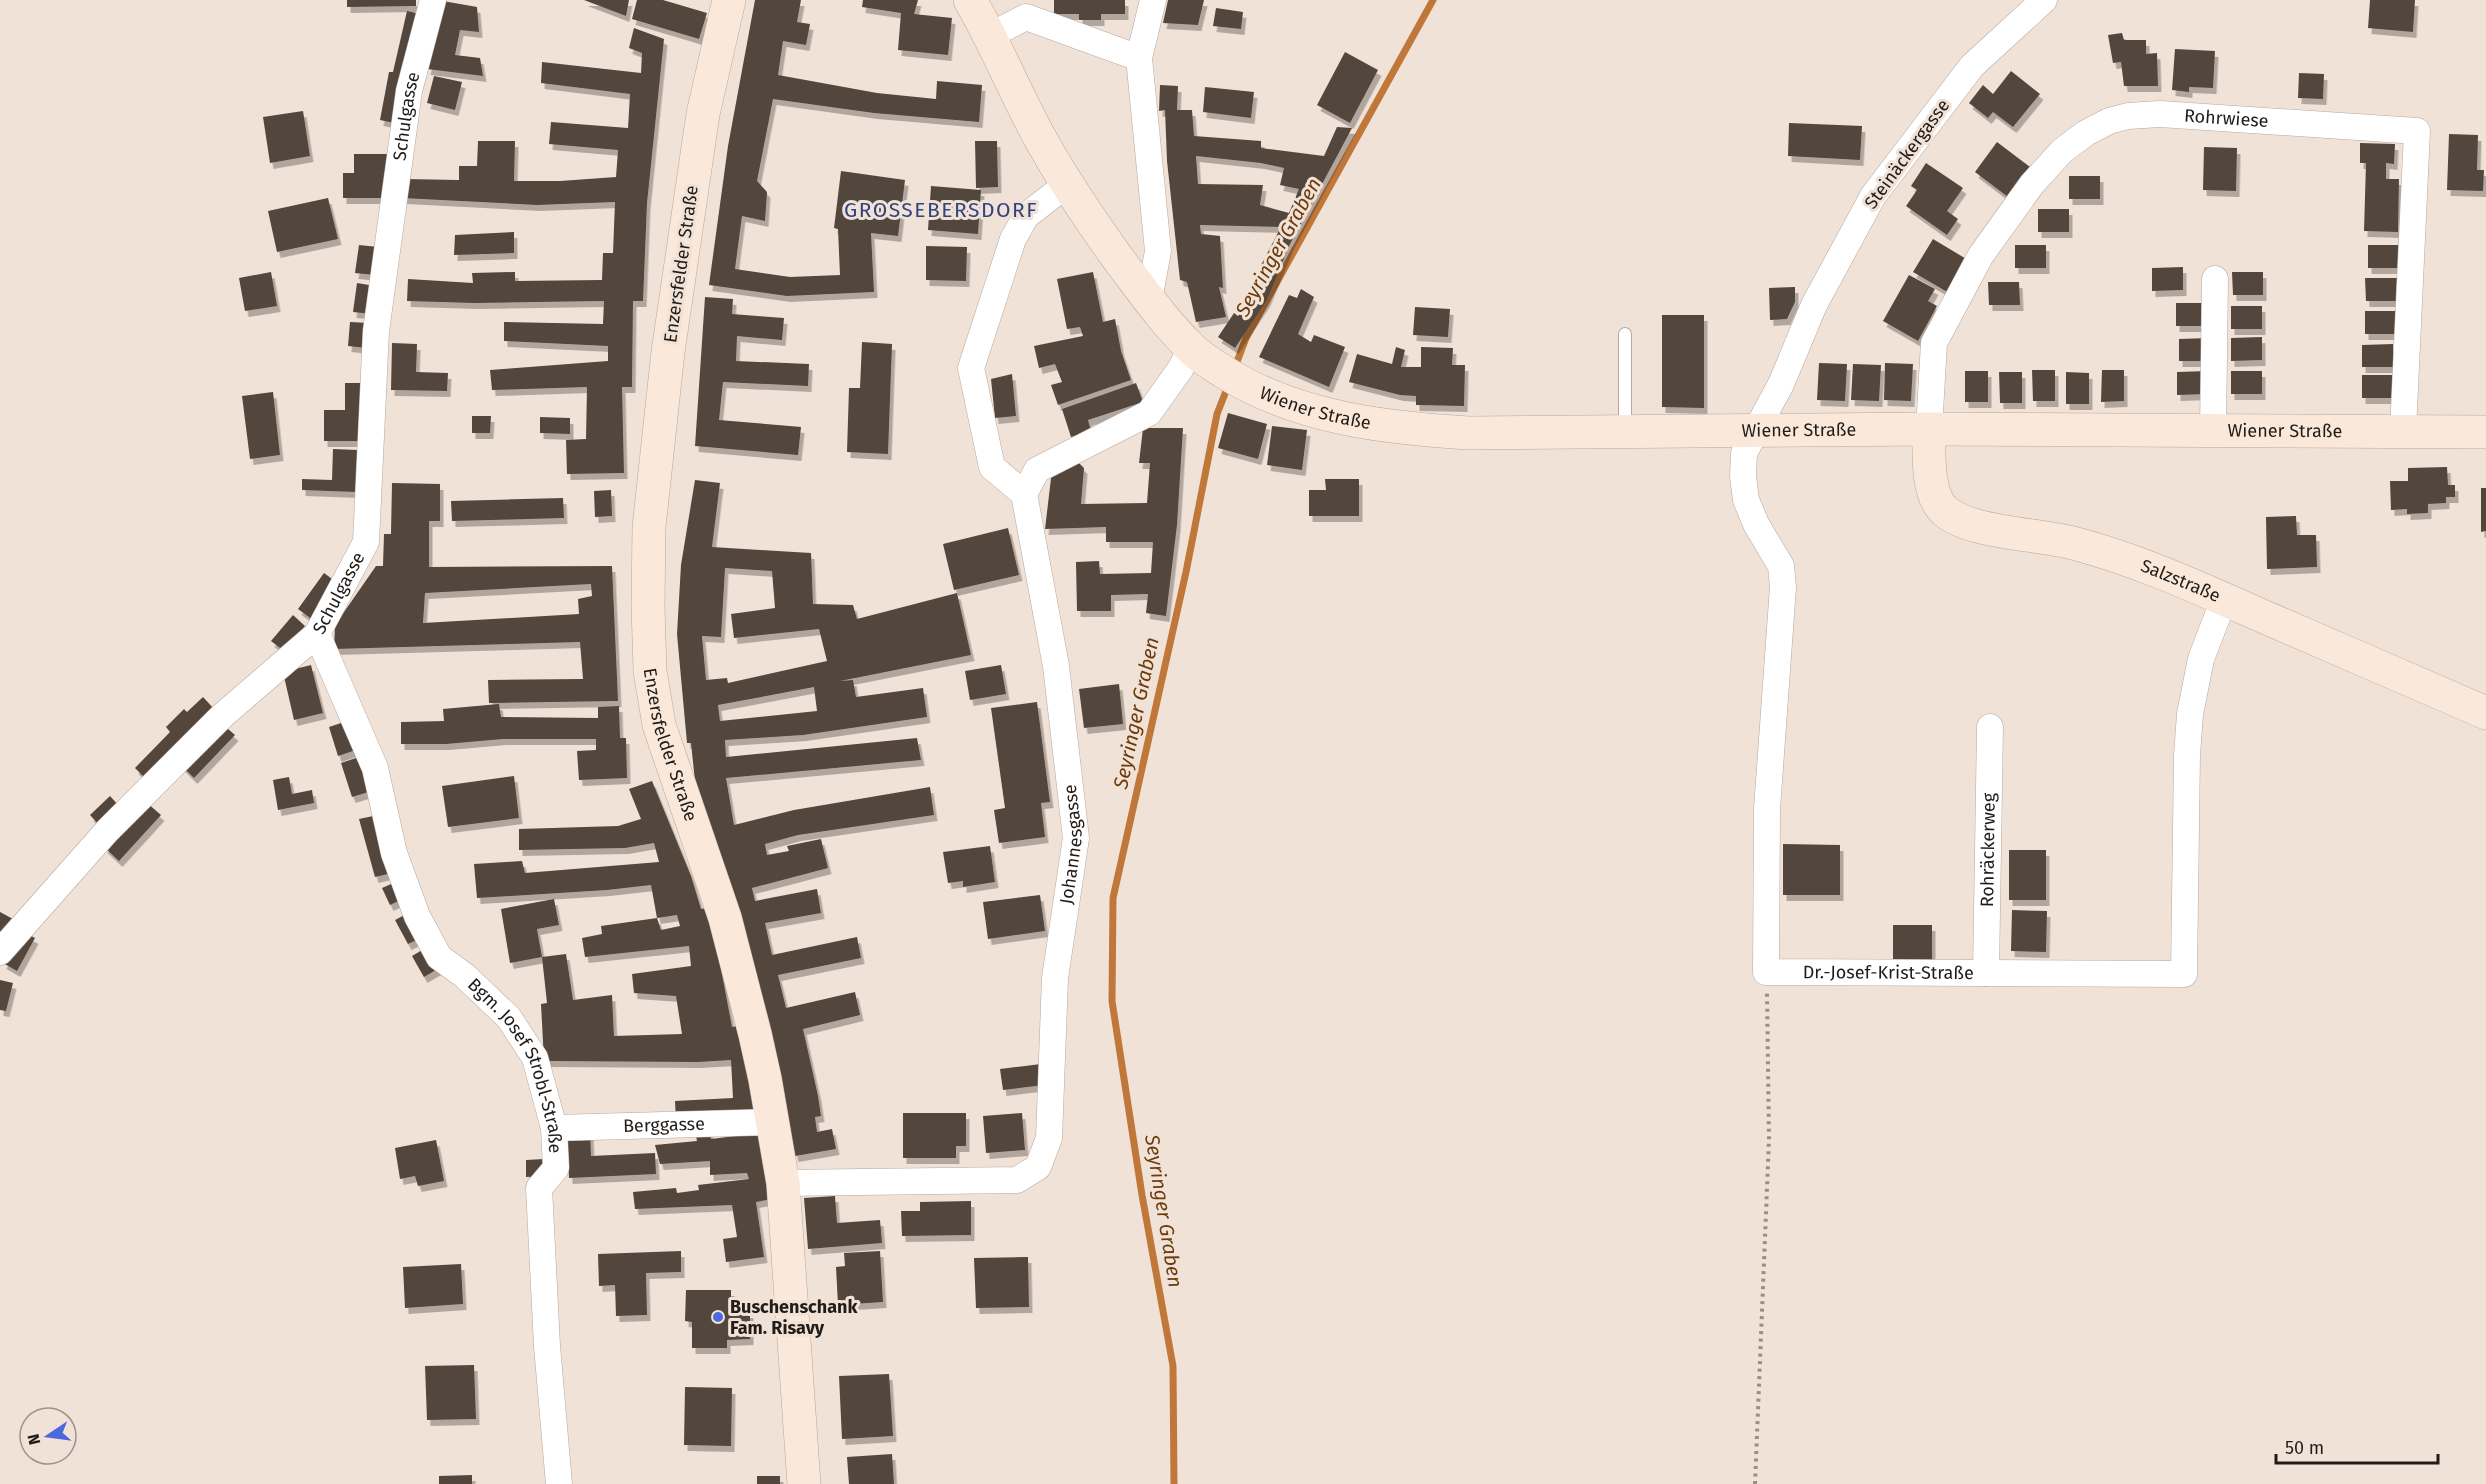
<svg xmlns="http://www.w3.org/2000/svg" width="2486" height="1484" font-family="'Fira Sans',sans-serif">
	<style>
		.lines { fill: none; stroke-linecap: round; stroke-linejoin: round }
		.stream { stroke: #c0783a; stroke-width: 7 }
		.building { fill: #52463d; fill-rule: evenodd; filter: url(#shadow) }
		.lane-casing { stroke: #b6a89e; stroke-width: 14 }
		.street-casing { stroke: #b6a89e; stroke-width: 27 }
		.secondary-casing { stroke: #b6a89e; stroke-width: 34 }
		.path { stroke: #998e86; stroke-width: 4; stroke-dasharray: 3 4.5; stroke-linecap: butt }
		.lane { stroke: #fff; stroke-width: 12 }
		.street { stroke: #fff; stroke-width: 26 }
		.secondary { stroke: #fae8da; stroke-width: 33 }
		.poi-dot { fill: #4a69dc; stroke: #f1e2d7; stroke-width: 2 }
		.labels { text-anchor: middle; stroke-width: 6; stroke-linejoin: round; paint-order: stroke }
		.street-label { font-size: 18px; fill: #211c18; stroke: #f1e2d7 }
		.poi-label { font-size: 18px; font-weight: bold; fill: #211c18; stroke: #f1e2d7; text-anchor: start }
		.water-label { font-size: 20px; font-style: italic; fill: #6c3b0c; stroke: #f1e2d7 }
		.quarter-label { font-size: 21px; letter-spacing: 1.5px; fill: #32437d; stroke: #f1e2d7 }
	</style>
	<defs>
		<filter id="shadow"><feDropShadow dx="3.5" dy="6" stdDeviation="0" flood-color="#0004"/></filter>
	</defs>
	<rect width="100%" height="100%" fill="#f1e2d7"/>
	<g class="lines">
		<path class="stream" d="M1235,367L1246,338L1433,0
			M1174,1484L1173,1366L1142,1195L1112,1001L1113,898L1186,572L1217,414L1228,386"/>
	</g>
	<path class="building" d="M347,0H416V6L347,7Z
		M584,0H629L626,16Z
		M637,0H663L707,13L699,39L632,19Z
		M755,0H801L797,22L810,24L806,45L783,41L778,75L877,93L936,99L937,81L982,85L979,122L874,113L773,99L757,181L767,192L765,221L742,216L735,269L790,277L840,275L838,229L834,228L841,171L905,180L898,236L871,233L874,292L787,296L709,285L728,146Z
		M863,0H918L914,14L952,18L948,55L898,50L901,13L862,7Z
		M1054,0H1125V14H1101V20H1079V14H1054Z
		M1168,0H1204L1198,25L1163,23Z
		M2370,0H2415L2413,32L2368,28Z
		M443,1L477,7L479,32L460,30L455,55L480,58L483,76L427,69Z
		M1216,8L1243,12L1241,29L1213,26Z
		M407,11L421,14L399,124L380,120L389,72H393Z
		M634,28L664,39L647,203L643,301H633L632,387H622L624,473L567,474L566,440L586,439L587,387L492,390L490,370L608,361V346L504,341V322L603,324L604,301L474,303L407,301L408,279L473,283L472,273L515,272V281L602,280L603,253H613L615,202L537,205L402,198L405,179L459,180V166H477L478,141H515L514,181H560L616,177L618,150L549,144L551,122L628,128L630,94L541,83L542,62L641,73L642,53L629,48Z
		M2122,33L2124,40H2146V54L2157,53L2158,86H2124L2121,62L2113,63L2108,35Z
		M2175,49L2215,51L2213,88L2189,87V92L2172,90Z
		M1345,52L1378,70L1350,123L1317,105Z
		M2011,71L2040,94L2013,127L1993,112L1988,118L1969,103L1983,85L1993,94Z
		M2299,73L2324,74L2323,99L2298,98Z
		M434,76L462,82L455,110L427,103Z
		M1160,85L1178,86L1177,110H1192L1194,136L1261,141V148L1324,156L1337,127L1352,128L1290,244L1267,300L1235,348L1218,337L1234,313L1238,316L1255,292L1249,288L1281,227L1200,225L1201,234L1220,236L1223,288L1219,287L1226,317L1196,322L1187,282L1180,280L1167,161L1165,110L1159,111ZM1196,156L1261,163L1284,168L1280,185L1299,189L1289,213L1260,205L1263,185L1198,184Z
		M1205,87L1254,92L1251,118L1203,112Z
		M303,111L310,156L270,163L263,117Z
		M1789,123L1862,126L1860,160L1788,156Z
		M2449,134L2478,135L2477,170H2484L2483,191L2447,190Z
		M975,141H997L998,187L976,188Z
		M1997,142L2030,167L2008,197L1975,172Z
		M2360,143L2395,144L2394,164L2386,163V179H2399L2398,232L2364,231L2366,163H2360Z
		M2204,147L2237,148L2236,191L2203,190Z
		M354,154H388L387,198H343V173H354Z
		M1926,163L1963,188L1947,211L1958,219L1947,235L1906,206L1917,190L1911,186Z
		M2069,176H2100V199H2069Z
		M931,186L981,190L978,234L928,230Z
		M328,198L338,239L277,252L268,211Z
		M2038,209H2069V232H2038Z
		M514,232V253L454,255L455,235Z
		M1933,239L1968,260L1949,293L1913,272Z
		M359,245L378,247L375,275L355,273Z
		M2015,245H2046V268H2015Z
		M2368,245H2399V268H2368Z
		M926,246L967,247L966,281L926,280Z
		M2183,267V290L2152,291V268Z
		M271,272L277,306L245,311L239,278Z
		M1093,272L1103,322L1115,319L1121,351L1131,380L1058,405L1051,385L1062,382L1055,364L1039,368L1034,346L1083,336L1080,327L1067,329L1057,279Z
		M2232,272H2263V295H2233Z
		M1909,275L1935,289L1928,301L1937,306L1918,341L1883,321Z
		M2365,278H2397V301H2366Z
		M1988,282H2019L2020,305H1989Z
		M357,283L375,286L372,314L353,312Z
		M1795,287V302L1787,319L1770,320L1769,288Z
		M1301,289L1314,297L1298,334L1311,342L1314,335L1345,347L1329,387L1259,357L1289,295L1297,298Z
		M705,297L733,299L732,314L784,318L782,340L737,336L736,361L809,364L808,386L723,382L719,420L801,427L798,455L695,446Z
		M2176,303H2207V326H2176Z
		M2231,306H2262V329H2231Z
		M1415,307L1450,309L1448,337L1413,335Z
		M2365,311H2396V334H2365Z
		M1662,315H1704V408L1662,407Z
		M350,322L369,323L366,348L348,346Z
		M2262,337V360L2231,361V338Z
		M2210,338V361H2179V339Z
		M862,342L892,344L888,454L847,452L849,388H860Z
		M392,343L417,344L416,372L448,373L447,391L391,390Z
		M2393,344V367H2362V345Z
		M1396,347L1405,350L1401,367H1421V347L1453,348L1452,365H1465L1464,406L1416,405V396L1400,395L1349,382L1357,354L1392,364Z
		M1819,363L1847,364L1845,401L1817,400Z
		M1885,363L1913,364L1911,401L1884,400Z
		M1853,364L1881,365L1879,401L1851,400Z
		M2032,370H2055V401H2033Z
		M2102,370H2124V401L2101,402Z
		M1965,371H1988V402H1965Z
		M2208,371V394L2177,395V372Z
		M2231,371H2262V394H2231Z
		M1999,372H2022V403H2000Z
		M2066,372L2089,373V404H2066Z
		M1012,374L1016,416L995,418L991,379Z
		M2362,375H2393V398H2362Z
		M345,383H367V441H324V410H345Z
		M1136,383L1143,402L1088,420L1091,431L1071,437L1062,409Z
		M273,392L280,455L250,459L242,396Z
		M1228,413L1267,424L1258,459L1218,448Z
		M472,416H491L490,433H472Z
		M540,417L570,418V434L540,433Z
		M1272,426L1307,430L1302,470L1267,465Z
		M1143,428H1183L1177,525L1166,616L1146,613L1148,594L1111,595V611H1077L1076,562L1099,561L1100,574L1151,573L1153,542H1106V527L1045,529L1052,470L1073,457L1084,468L1081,504L1147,503L1150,463H1139Z
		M333,449L358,450L356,492L302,490V479L332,480Z
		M2447,467L2448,485H2455V497H2446V503L2428,504V513L2407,514V509L2391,510L2390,481H2408V468Z
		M1325,479H1359V516H1309V490H1326Z
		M695,480L720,483L712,547L811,553L813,604L853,605L857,619L957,593L971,655L840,681L853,680L856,697L923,688L927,717L803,735L725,740L726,757L917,738L921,760L726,778L734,825L794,810L930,787L934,815L798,835L765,844L767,855L789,851L787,846L821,839L828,868L752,888L755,901L817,889L821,913L765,923L772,955L857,937L861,958L778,975L786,1008L855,992L860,1015L803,1029L818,1096L821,1116L815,1117L817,1132L832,1129L836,1149L795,1156L734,893L695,781L691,743H687L677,634L681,565ZM725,568L772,571L775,608L731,614L734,638L819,629L827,661L728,683L727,678L706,680L702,636L721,637ZM814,687L817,711L720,721L718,705Z
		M392,483L440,484V521H429V567L612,566L618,701L489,703L488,680L583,679L580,642L334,649L335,625L376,566H383L384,534H391ZM591,584L592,596L578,599L579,614L423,623L425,593Z
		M2481,488H2486V531L2481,532Z
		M611,490L612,516L595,517L594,491Z
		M563,498L564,518L452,521L451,501Z
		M2296,516L2297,535H2316L2317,567L2267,569L2266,517Z
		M1008,528L1019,575L954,590L943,544Z
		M324,573L339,584L313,620L298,609Z
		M293,615L305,626L284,651L271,641Z
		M311,665L323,713L294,720L283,672Z
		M1001,665L1006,694L970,700L965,671Z
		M1119,684L1123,724L1084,728L1079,689Z
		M203,697L216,711L145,778L135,768L170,732L166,727L184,709L187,712Z
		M1037,702L1050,802L1041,803L1045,837L999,843L994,810L1005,808L991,708Z
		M499,704L501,717L598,718V707L619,706L620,738H626L627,778L579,780L577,751L596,750V739H503L446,744H401V722L444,721L443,709Z
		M350,720L359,749L338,756L329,727Z
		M221,723L235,735L194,778L181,765Z
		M365,755L375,790L352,797L341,763Z
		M514,776L519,818L448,827L442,786Z
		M289,777L292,794L312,790L314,803L278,810L273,780Z
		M652,781L691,876L701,909L706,908L715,937L732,1027L745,1025L755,1117L676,1121L675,1101L733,1098L731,1060L698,1062L544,1061L541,1004L547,1003L542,957L566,954L573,1000L612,995L614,1036L682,1034L676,996L634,993L632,974L691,966L689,946L585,957L582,938L602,934L601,926L657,918L661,930L680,926L677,915L657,918L651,885L607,890L477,898L474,864L522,861L525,873L659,862L654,843L625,848L519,850V829L618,826L641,819L629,789Z
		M110,796L121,808L101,827L90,815Z
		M146,802L161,815L119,861L104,847Z
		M378,815L392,873L375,877L359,819Z
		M1783,844L1840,845V895H1783Z
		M990,846L995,882L963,887V881L948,883L943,852Z
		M2009,850H2046V900H2009Z
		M398,881L405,898L390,905L382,888Z
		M1040,895L1045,931L988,939L983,902Z
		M554,899L559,925L537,929L542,957L510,963L501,909Z
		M2012,910L2047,911L2046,952L2011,951Z
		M412,911L425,936L408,944L395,920Z
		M0,912L13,919L0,944Z
		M1893,925H1932V960H1893Z
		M20,930L35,938L17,971L3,963Z
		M429,946L441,967L424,977L412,956Z
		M0,980L13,983L6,1011L0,1010Z
		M1041,1064L1044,1085L1003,1090L1000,1069Z
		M903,1113H966V1146H956V1158H903Z
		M1022,1113L1025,1150L986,1153L983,1116Z
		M709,1128L711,1139L760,1133L772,1199L756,1202L764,1257L726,1262L723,1239L737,1237L732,1205L635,1209L633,1192L676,1188L677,1193L699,1190L698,1185L749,1179L747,1173L710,1175V1161L660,1164L655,1145L697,1141L695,1131Z
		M590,1130L591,1156L655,1153L656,1174L569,1178L567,1131Z
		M436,1140L444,1181L418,1186L415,1176L400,1179L395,1148Z
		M544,1159L545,1176L526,1177V1160Z
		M835,1196L837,1223L880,1220L882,1243L808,1249L804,1198Z
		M971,1201V1235L902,1236L901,1211H920V1202Z
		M681,1251V1272L646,1273L647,1315L616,1316L615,1285L599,1286L598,1254Z
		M880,1251L883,1302L838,1305L836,1267L845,1266L844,1253Z
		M1028,1257L1029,1307L976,1308L974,1258Z
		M461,1264L463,1304L405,1308L403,1267Z
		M686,1290H731V1312H750V1339L727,1340V1348H692V1322L685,1321Z
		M474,1365L476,1419L427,1420L425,1366Z
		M889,1374L893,1436L842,1439L839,1376Z
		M685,1387L732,1388L731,1446L684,1445Z
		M892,1454L894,1484H849L847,1457Z
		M472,1475V1484H439V1476Z
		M757,1476H780V1484H757Z"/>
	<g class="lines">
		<g class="lane-casing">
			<path id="lane" d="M1625,334V429"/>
		</g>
		<g class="street-casing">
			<g id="street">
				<path id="s1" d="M2044,0L1972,66L1873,196L1814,305L1781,384L1744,453L1743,476L1746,500L1756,524L1781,566L1783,587L1767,809L1766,972L2184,974L2187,755L2190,714L2201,659L2224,599"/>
				<path d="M991,35L1026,17L1139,58"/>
				<path d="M1149,300L1158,251L1139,58L1153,0"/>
				<path id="s2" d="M1929,429L1934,343L1981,255L2032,184L2062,151L2086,133L2109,121L2128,116L2160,114L2417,131L2403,431"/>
				<path d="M2213,430L2215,279"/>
				<path d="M1024,494L992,467L971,368L1013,239L1026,216L1067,184"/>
				<path id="s3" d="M317,634L375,768L394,853L417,916L439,957L465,976L509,1018L535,1058L554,1128L556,1168L539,1188L547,1346L559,1484"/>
				<path id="s4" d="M0,952L107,831L222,716L317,634L366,542L376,331L409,91L433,0"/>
				<path id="s5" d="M1986,973L1990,727"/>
				<path id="s6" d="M554,1128L773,1122"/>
				<path id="s7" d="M783,1183L1017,1180L1038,1167L1049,1138L1055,978L1076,838L1056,666L1024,494L1037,470L1149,413L1181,368L1191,348"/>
			</g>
		</g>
		<g class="secondary-casing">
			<g id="secondary">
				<path id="s8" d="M729,0L703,114L668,352L649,527L648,607L650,671L659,725L725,918L755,1034L765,1079L783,1183L804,1484"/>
				<path id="s9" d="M970,0C996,44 1015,93 1040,138C1063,180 1091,221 1119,260C1142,290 1164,322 1191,348C1201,358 1213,365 1224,372C1297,418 1385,428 1469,433L1929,429L2486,432"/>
				<path id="s10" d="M1929,429C1929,452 1926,496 1946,512C1972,533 2038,534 2073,543C2138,560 2199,588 2260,615C2335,648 2411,680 2486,713"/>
			</g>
		</g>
		<path class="path" d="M1755,1484L1769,1139L1767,993"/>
		<use href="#lane" class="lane"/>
		<use href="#street" class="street"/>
		<use href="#secondary" class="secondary"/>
	</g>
	<circle class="poi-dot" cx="718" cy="1317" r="6"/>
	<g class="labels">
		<g class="street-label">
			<text dy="6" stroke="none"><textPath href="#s4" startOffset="982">Schulgasse</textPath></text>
			<text dy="6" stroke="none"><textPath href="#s2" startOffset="492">Rohrwiese</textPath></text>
			<text transform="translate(1907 154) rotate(-54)" y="6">Steinäckergasse</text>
			<text transform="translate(681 264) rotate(-82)" y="6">Enzersfelder Straße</text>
			<text dy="6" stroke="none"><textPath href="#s9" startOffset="554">Wiener Straße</textPath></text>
			<text dy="6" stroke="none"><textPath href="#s9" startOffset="1526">Wiener Straße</textPath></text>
			<text dy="6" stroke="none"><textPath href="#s9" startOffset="1040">Wiener Straße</textPath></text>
			<text dy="6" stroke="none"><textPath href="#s10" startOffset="333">Salzstraße</textPath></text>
			<text dy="6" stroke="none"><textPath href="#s4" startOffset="496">Schulgasse</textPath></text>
			<text dy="6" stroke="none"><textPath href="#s8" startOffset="754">Enzersfelder Straße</textPath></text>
			<text dy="6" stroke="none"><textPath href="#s7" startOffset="585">Johannesgasse</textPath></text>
			<text dy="6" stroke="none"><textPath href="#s5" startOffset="123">Rohräckerweg</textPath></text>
			<text dy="6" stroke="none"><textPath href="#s1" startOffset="1200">Dr.-Josef-Krist-Straße</textPath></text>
			<text dy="6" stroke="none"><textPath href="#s3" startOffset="486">Bgm. Josef Strobl-Straße</textPath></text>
			<text dy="6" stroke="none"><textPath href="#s6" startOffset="110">Berggasse</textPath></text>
		</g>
		<g class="poi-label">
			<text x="730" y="1313">Buschenschank<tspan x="730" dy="21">Fam. Risavy</tspan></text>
		</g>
		<g class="water-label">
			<text transform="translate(1278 247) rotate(-61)" y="7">Seyringer Graben</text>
			<text transform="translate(1136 713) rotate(-78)" y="7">Seyringer Graben</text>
			<text transform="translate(1164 1211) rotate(81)" y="7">Seyringer Graben</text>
		</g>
		<g class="quarter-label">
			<text x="941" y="217">GROSSEBERSDORF</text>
		</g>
	</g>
	<g transform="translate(48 1436) rotate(257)"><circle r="28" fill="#f1e2d7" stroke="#9e938b" stroke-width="1.5"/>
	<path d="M0-4.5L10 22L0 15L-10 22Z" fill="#4a69dc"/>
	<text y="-9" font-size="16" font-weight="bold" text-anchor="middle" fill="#211c18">N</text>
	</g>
	<path d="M2276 1454v9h162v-9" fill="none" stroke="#211c18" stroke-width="3"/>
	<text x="2285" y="1454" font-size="18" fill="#211c18" stroke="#f1e2d7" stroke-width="4.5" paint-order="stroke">50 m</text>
</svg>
